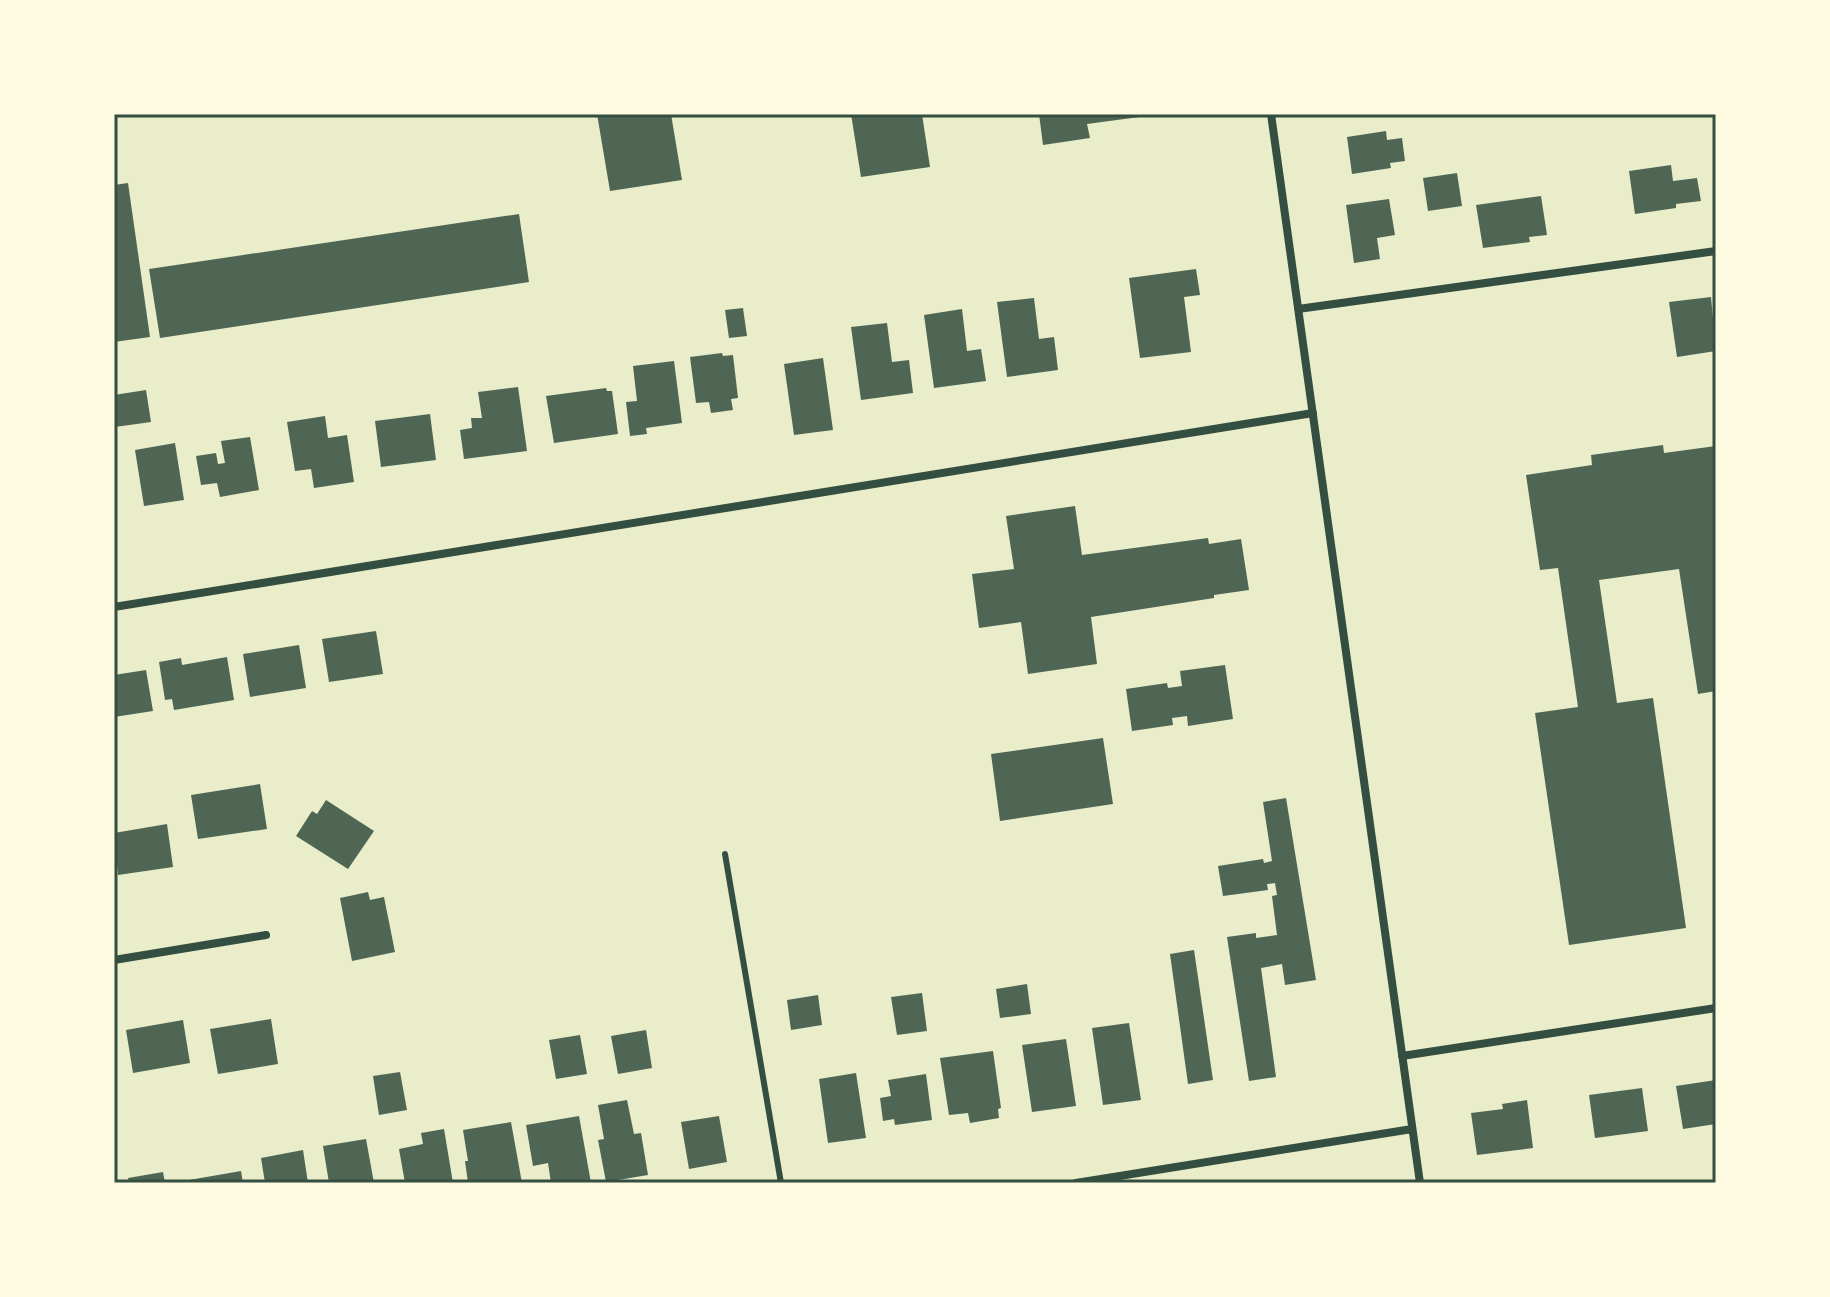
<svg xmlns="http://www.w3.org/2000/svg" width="1830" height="1297" font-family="Arial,sans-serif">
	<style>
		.building { fill: #4f6655 }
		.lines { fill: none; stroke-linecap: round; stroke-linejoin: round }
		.service { stroke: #344e41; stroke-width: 6 }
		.minor { stroke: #344e41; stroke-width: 8 }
		.neatline { fill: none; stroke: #344e41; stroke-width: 3 }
	</style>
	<rect width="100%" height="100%" fill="#e9edc9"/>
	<path class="building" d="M597,114H671L682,180L610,191Z
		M851,114H922L930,167L861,177Z
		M1039,114H1147V116L1087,124L1090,138L1043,145Z
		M1386,131L1387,140L1402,138L1405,161L1390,163L1391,168L1352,174L1347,137Z
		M1671,165L1673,181L1697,178L1701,201L1676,204V208L1635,214L1629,171Z
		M1457,173L1462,206L1428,211L1423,178Z
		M128,183L150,337L114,342V185Z
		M1541,196L1547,235L1529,237L1530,242L1483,248L1476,205Z
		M1389,199L1395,235L1377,238L1380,259L1354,263L1346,205Z
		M519,214L529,282L160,338L149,269Z
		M1196,269L1200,295L1184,297L1191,352L1140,358L1129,278Z
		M1711,297L1716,351L1677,357L1669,302Z
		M1034,298L1039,339L1054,337L1058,370L1007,377L997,302Z
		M743,308L747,336L729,338L725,310Z
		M962,309L967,351L981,349L986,381L934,388L924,315Z
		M887,323L892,362L909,360L913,393L861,400L851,327Z
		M722,353L723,356L733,355L738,398L731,399L733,410L711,413L709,402L696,403L690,357Z
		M823,358L833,430L794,435L784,364Z
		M674,361L682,423L646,428L647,434L630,436L626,402L637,401L633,366Z
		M518,387L527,451L464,459L460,430L472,428L471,418H482L478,392Z
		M606,388L607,391H612L618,434L554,443L546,396Z
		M146,390L151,422L115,427L114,395Z
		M430,414L436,460L381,467L375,421Z
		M325,416L328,438L347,435L354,482L314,488L311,469L295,471L287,422Z
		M250,437L259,490L220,497L217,483L201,485L196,456L216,453L218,464L225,463L221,441Z
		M175,443L184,500L144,506L135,450Z
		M1663,445L1664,453L1716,446V691L1698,694L1679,569L1599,580L1617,703L1653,698L1686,928L1569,945L1535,713L1578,707L1558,568L1540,570L1526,475L1592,465L1591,455Z
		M1075,506L1082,555L1208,538L1209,544L1241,539L1249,590L1214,595V598L1091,617L1097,664L1028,674L1021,622L979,628L972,574L1014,569L1006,516Z
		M376,631L383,674L329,682L322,639Z
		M299,645L306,688L250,697L243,654Z
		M227,657L234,700L174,710L172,699L165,700L159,662L181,658L182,665Z
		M1225,665L1233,719L1188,726L1187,716L1172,718L1173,725L1132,731L1126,689L1167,683L1168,688L1182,686L1180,671Z
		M146,670L153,711L114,717V675Z
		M1103,738L1113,804L1000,821L991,754Z
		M260,784L267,829L198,839L191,795Z
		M1286,798L1316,980L1285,985L1282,964L1261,968L1276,1077L1249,1081L1227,937L1256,933V938L1277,935L1272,896L1277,895L1275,883L1267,884L1268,890L1223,896L1218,866L1263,859L1264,863L1272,861L1263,802Z
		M326,800L374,831L348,869L296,836L312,811L317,814Z
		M167,824L173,867L118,875L114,833Z
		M368,892L370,900L384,897L395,952L352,961L340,898Z
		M1194,950L1213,1080L1188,1084L1170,954Z
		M1027,984L1031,1014L1000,1018L996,989Z
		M922,993L927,1031L897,1035L891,997Z
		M818,995L822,1025L791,1030L787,1000Z
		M271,1019L278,1064L218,1074L210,1029Z
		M183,1020L190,1063L133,1073L126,1030Z
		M1129,1023L1141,1100L1103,1105L1092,1028Z
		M646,1030L652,1068L618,1074L611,1036Z
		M580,1035L587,1074L556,1079L549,1040Z
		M1066,1039L1076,1106L1032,1112L1022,1045Z
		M993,1051L1001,1108L998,1109L999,1118L970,1123L968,1113L949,1115L940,1058Z
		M400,1072L407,1110L379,1115L373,1076Z
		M856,1073L866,1138L828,1143L819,1079Z
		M926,1074L932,1120L895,1125L894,1119L883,1121L880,1098L891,1096L888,1080Z
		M1716,1080V1124L1683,1129L1676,1086Z
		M1642,1088L1648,1131L1595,1138L1589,1095Z
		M627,1100L634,1134L641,1133L648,1175L606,1182L598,1140L604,1139L598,1105Z
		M1527,1100L1533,1148L1477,1155L1471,1113L1503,1109L1502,1104Z
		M579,1116L591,1183H551L548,1163L533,1166L526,1125Z
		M719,1116L727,1162L689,1169L681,1122Z
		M511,1122L522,1183H468L465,1161H468L463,1130Z
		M444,1129L453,1183H405L399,1149L423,1144L421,1133Z
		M366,1139L374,1183H329L323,1146Z
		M303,1150L308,1183H265L261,1158Z
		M241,1171L243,1183H190L189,1180Z
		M163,1172L165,1183H129L128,1178Z"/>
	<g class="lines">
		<path class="service" d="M725,854L781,1183"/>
		<path class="minor" d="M1271,114L1420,1183
			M1298,309L1716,251
			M114,607L1313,413
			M114,960L266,935
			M1402,1056L1716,1008
			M1076,1183L1412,1129"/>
	</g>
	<rect width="1830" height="1297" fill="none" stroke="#fefae0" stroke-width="232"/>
	<rect x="116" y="116" width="1598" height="1065" class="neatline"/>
</svg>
